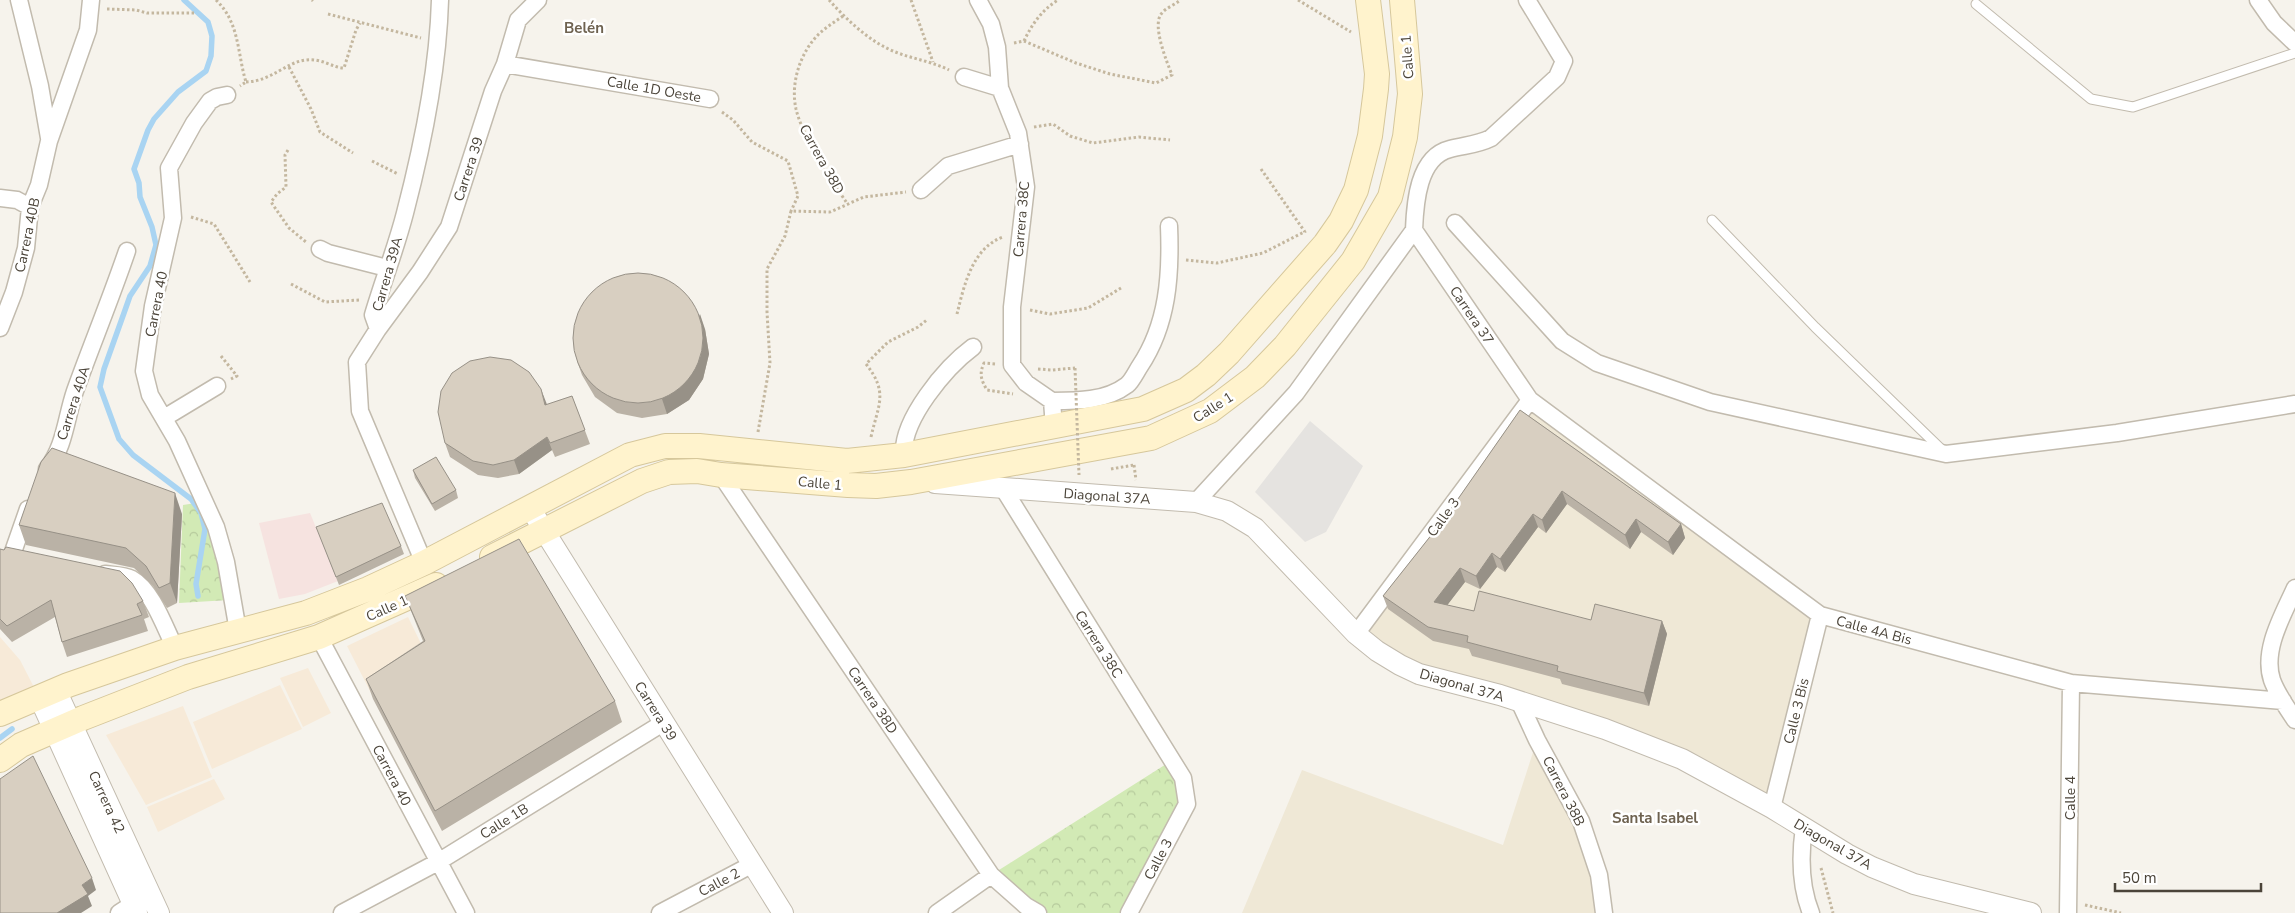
<svg xmlns="http://www.w3.org/2000/svg" width="2295" height="913" font-family="'Nunito Sans',sans-serif">
	<style>
		.commercial { fill: #f7ead8 }
		.education { fill: #efe8d6 }
		.medical { fill: #f6e3e0 }
		.park { fill: url(#park-crowns) }
		.parking { fill: #e5e3e0 }
		.lines { fill: none; stroke-linecap: round; stroke-linejoin: round }
		.stream { stroke: #a9d4f2; stroke-width: 5.5 }
		.service-casing { stroke: #c2bbae; stroke-width: 11 }
		.minor-casing { stroke: #c2bbae; stroke-width: 19 }
		.tertiary-casing { stroke: #c2bbae; stroke-width: 22 }
		.secondary-casing { stroke: #d6c79b; stroke-width: 26 }
		.path { stroke: #c4b79f; stroke-width: 3; stroke-dasharray: 2.5 2.5; stroke-linecap: butt }
		.service { stroke: #fff; stroke-width: 9 }
		.minor { stroke: #fff; stroke-width: 16 }
		.tertiary { stroke: #fff; stroke-width: 20 }
		.secondary { stroke: #fff3cd; stroke-width: 24 }
		.path-bridge { stroke: #c4b79f; stroke-width: 3; stroke-dasharray: 2.5 2.5; stroke-linecap: butt }
		.wall { fill: #bab2a6 }
		.shaded-wall { fill: #979187 }
		.building { fill: #d8cfc1; stroke: #979187 }
		.labels { text-anchor: middle; stroke-width: 5; stroke-linejoin: round; paint-order: stroke }
		.street-label { font-size: 14px; fill: #4b4439; stroke: #fff }
		.neighbourhood-label { font-size: 15px; font-weight: bold; fill: #6e6250; stroke: #fff }
	</style>
	<defs>
		<pattern id="park-crowns" width="20" height="18" patternUnits="userSpaceOnUse" patternTransform="scale(1.25)"><rect width="20" height="18" fill="#d2eab5"/><path d="M2 6a3 3 0 1 1 6 0M12 15a3 3 0 1 1 6 0" fill="none" stroke="#b6ca9c"/></pattern>
	</defs>
	<rect width="100%" height="100%" fill="#f6f3ec"/>
	<path class="commercial" d="M408,617L428,658L371,693L347,646Z
		M0,637L20,660L39,697L0,714Z
		M308,668L331,713L303,727L280,678Z
		M280,685L302,729L212,769L193,722Z
		M183,706L212,777L146,805L106,735Z
		M214,779L225,799L158,832L147,807Z"/>
	<path class="education" d="M1530,400L1820,615L1772,808L1682,760L1377,651L1364,624Z
		M1537,740L1581,821L1604,913H1242L1302,770L1503,845Z"/>
	<path class="medical" d="M310,513L338,581L305,594L279,599L259,523Z"/>
	<path class="park" d="M202,502L229,600L179,603L183,505Z
		M1171,761L1187,804L1129,913H1038L991,875Z"/>
	<path class="parking" d="M1310,421L1363,466L1326,532L1305,542L1255,492Z"/>
	<g class="lines">
		<path class="stream" d="M184,0L208,22L212,36L211,56L206,71L178,92L154,119L148,130L134,169L139,183L140,197L152,227L156,245L150,266L130,296L124,313L104,369L100,387L119,439L133,455L191,499L201,513L205,529L196,584L198,596
			M0,738L12,729"/>
		<g class="service-casing">
			<path id="service" d="M1976,4L2091,99L2133,107L2295,53
				M1712,220L1815,327L1942,450"/>
		</g>
		<g class="minor-casing">
			<path id="minor" d="M19,0L40,86L49,138
				M978,0L991,24L997,47L1000,88L1018,133L1026,187L1012,307V365L1026,383L1052,401L1054,427
				M2258,0L2274,23L2295,43
				M505,64L710,99
				M964,77L1000,88
				M227,95L217,97L210,101L194,123L169,168L173,218L153,306L144,371L150,395L177,441L216,527L226,562L238,631
				M921,190L948,166L1020,144
				M0,198L17,200L30,207
				M1455,223L1562,341L1597,363L1710,402L1946,454L2117,433L2295,404
				M1414,230L1530,400L1820,615L2071,683L2283,701
				M320,249L328,253L387,268
				M0,328L14,292L26,248L30,207L39,185L49,141L88,30L91,0
				M378,329L420,272L449,227L493,91L505,64L518,20L538,0
				M1052,401C1077,401 1106,401 1127,385C1132,381 1136,372 1140,366C1168,324 1171,275 1169,226
				M164,418L217,386
				M904,455C901,420 946,367 973,347
				M47,469C65,447 66,417 75,391C92,344 111,298 127,251
				M721,475L991,875L1026,906L1038,913
				M1003,488L1183,778L1187,804L1129,913
				M1196,502L1296,393L1414,230C1415,203 1418,157 1450,149C1465,145 1477,145 1491,138L1557,77L1564,61L1527,0
				M13,552L28,509
				M424,563L360,411L357,362L378,329L373,315C383,281 396,248 405,213C423,144 438,72 440,0
				M105,574C113,575 124,575 132,579C152,590 165,628 175,648
				M2295,588C2283,615 2262,650 2272,680C2277,694 2287,708 2295,720
				M1356,634L1530,400
				M319,637L466,913
				M1519,701L1537,740L1581,821L1599,875L1604,913
				M1772,808L1820,615
				M1804,827C1800,855 1800,886 1811,913
				M119,913L142,898
				M342,913L438,862L663,723
				M660,913L753,864
				M937,913L991,875
				M2068,913L2071,683"/>
		</g>
		<g class="tertiary-casing">
			<path id="tertiary" d="M935,483L1196,502L1227,511L1255,528L1356,634L1377,651L1400,665L1419,674L1500,695L1605,729L1682,759L1772,808L1847,854L1872,867L1914,884L2031,913
				M530,508L783,913
				M56,690L159,913
				M39,697L137,913"/>
		</g>
		<g class="secondary-casing">
			<path id="secondary" d="M492,557L642,481L669,472L697,471L721,475L848,485L876,486L911,482L1151,438L1210,411L1255,377L1285,346L1353,261L1390,197L1405,137L1410,94L1402,0
				M0,714L68,685L175,648L306,613L368,589L424,563L630,455L665,446H699L847,461L904,455L1143,409L1186,390L1206,375L1229,353L1325,244L1341,221L1356,190L1370,136L1376,89L1377,74L1368,0
				M0,760L21,745L83,718L188,677L319,637L436,585"/>
		</g>
		<path class="path" d="M216,0C240,23 237,53 246,82L240,86
			M312,0L313,1
			M829,0C847,20 869,41 893,51C912,59 931,61 949,70
			M911,0L933,62
			M1298,0L1351,32
			M107,9L136,10L147,13H194
			M328,14L421,38
			M843,16C836,21 828,26 821,32C801,50 790,82 796,109C803,138 830,179 847,203
			M1024,41C1032,24 1042,10 1058,0
			M1014,43L1024,41L1076,63L1110,74L1156,83L1172,75C1167,62 1151,24 1162,13C1166,8 1174,5 1179,1
			M289,67L311,109L320,132L353,153
			M246,82C272,81 286,62 306,60C322,58 333,68 344,68L356,30L360,23
			M722,112L733,120L752,142L788,161L798,196L791,211
			M1034,127L1053,124L1070,136L1093,143L1139,137L1170,140
			M288,150L285,155L286,187L277,194L271,202L289,228L306,242
			M372,161L398,174
			M1261,169L1305,232
			M191,217L214,224L250,282
			M1186,260L1217,263L1263,253L1306,231
			M291,284L325,302L359,300
			M1030,310L1050,314L1088,308L1121,288
			M957,314C964,286 972,248 1003,237
			M221,356L237,376L231,379
			M995,364L984,363C979,374 981,380 987,390L1013,394
			M1038,369L1052,370L1075,368
			M758,432L770,363L767,312V269L785,236L791,211L830,212L864,197L906,192
			M871,437C878,405 889,393 866,364L888,342L918,327L928,319
			M1134,465L1136,480
			M1111,469L1134,465
			M1821,868L1833,913
			M2085,905L2121,913"/>
		<use href="#service" class="service"/>
		<use href="#minor" class="minor"/>
		<use href="#tertiary" class="tertiary"/>
		<use href="#secondary" class="secondary"/>
		<path class="path-bridge" d="M1075,368L1079,475"/>
	</g>
	<path class="wall" d="M705,329L709,354L703,379L689,400L667,414L642,418L617,413L595,397L582,375L577,361Z
		M572,396L590,444L555,457L552,450L519,474L498,478L478,475L450,457L445,443L546,402L547,405Z
		M1520,410L1681,524L1685,538L1673,555L1641,532L1630,549L1567,504L1546,533L1538,527L1505,572L1497,567L1480,589L1465,582L1447,605L1474,611L1591,620L1662,621L1667,634L1649,706L1562,684L1560,679L1472,656L1469,649L1433,641L1388,609L1383,596L1444,519Z
		M413,470L456,490L458,498L435,511L415,478Z
		M182,514L177,603L167,608L153,586L134,568L26,545L19,525Z
		M319,534L401,546L404,554L339,585Z
		M0,549L143,601L149,617L144,619L148,631L67,657L62,642L55,617L12,642L0,629Z
		M405,596L615,701L622,722L442,831L373,699L366,679L423,641Z"/>
	<path class="shaded-wall" d="M700,314L705,329L709,354L703,379L689,400L667,414L662,399Z
		M541,389L546,402L550,419L545,405Z
		M547,437L552,450L519,474L514,460Z
		M1562,491L1567,504L1546,533L1542,520Z
		M175,493L182,514L177,603L170,583Z
		M1533,514L1538,527L1505,572L1500,559Z
		M1636,519L1641,532L1630,549L1625,535Z
		M1681,524L1685,538L1673,555L1668,542Z
		M1492,553L1497,567L1480,589L1476,576Z
		M1460,568L1465,582L1439,616L1434,602Z
		M1662,621L1667,634L1649,706L1644,693Z
		M92,878L96,890L88,896L92,906L81,913H57L82,885Z"/>
	<path class="building" d="M573 338a65 65 0 1 1 130 0a65 65 0 1 1-130 0Z
		M490,357L511,360L529,372L541,389L545,405L572,396L585,430L550,443L547,437L514,460L493,465L473,461L445,443L438,412L441,391L452,373L470,361Z
		M1520,410L1681,524L1668,542L1636,519L1625,535L1562,491L1542,520L1533,514L1500,559L1492,553L1476,576L1460,568L1434,602L1474,611L1479,591L1591,620L1595,604L1662,621L1644,693L1557,671L1558,666L1467,642L1468,636L1428,627L1383,596L1444,519Z
		M52,448L175,493L170,583L159,588L146,566L126,548L19,525L41,462Z
		M436,457L456,490L432,504L413,470Z
		M382,503L401,546L336,577L316,527Z
		M519,539L615,701L435,811L366,679L425,641L405,596Z
		M6,547L120,571L132,583L143,601L137,604L142,615L62,642L51,600L7,626L0,619V549L4,550Z
		M33,756L92,878L82,885L88,894L57,913H0V779Z"/>
	<g class="labels">
		<g class="street-label">
			<text transform="translate(1407 57) rotate(-94)" y="5">Calle 1</text>
			<text transform="translate(654 89) rotate(10)" y="5">Calle 1D Oeste</text>
			<text transform="translate(822 159) rotate(61)" y="5">Carrera 38D</text>
			<text transform="translate(468 169) rotate(-72)" y="5">Carrera 39</text>
			<text transform="translate(1021 219) rotate(-85)" y="5">Carrera 38C</text>
			<text transform="translate(27 235) rotate(-78)" y="5">Carrera 40B</text>
			<text transform="translate(387 274) rotate(-74)" y="5">Carrera 39A</text>
			<text transform="translate(156 304) rotate(-79)" y="5">Carrera 40</text>
			<text transform="translate(1472 315) rotate(56)" y="5">Carrera 37</text>
			<text transform="translate(73 403) rotate(-72)" y="5">Carrera 40A</text>
			<text transform="translate(1213 407) rotate(-32)" y="5">Calle 1</text>
			<text transform="translate(820 483) rotate(5)" y="5">Calle 1</text>
			<text transform="translate(1107 496) rotate(4)" y="5">Diagonal 37A</text>
			<text transform="translate(1443 517) rotate(-54)" y="5">Calle 3</text>
			<text transform="translate(387 608) rotate(-24)" y="5">Calle 1</text>
			<text transform="translate(1874 630) rotate(15)" y="5">Calle 4A Bis</text>
			<text transform="translate(1099 644) rotate(58)" y="5">Carrera 38C</text>
			<text transform="translate(1462 685) rotate(16)" y="5">Diagonal 37A</text>
			<text transform="translate(873 700) rotate(56)" y="5">Carrera 38D</text>
			<text transform="translate(656 711) rotate(58)" y="5">Carrera 39</text>
			<text transform="translate(1796 711) rotate(-76)" y="5">Calle 3 Bis</text>
			<text transform="translate(392 775) rotate(62)" y="5">Carrera 40</text>
			<text transform="translate(1564 791) rotate(63)" y="5">Carrera 38B</text>
			<text transform="translate(2070 798) rotate(-90)" y="5">Calle 4</text>
			<text transform="translate(107 802) rotate(65)" y="5">Carrera 42</text>
			<text transform="translate(504 821) rotate(-32)" y="5">Calle 1B</text>
			<text transform="translate(1833 844) rotate(30)" y="5">Diagonal 37A</text>
			<text transform="translate(1158 859) rotate(-62)" y="5">Calle 3</text>
			<text transform="translate(719 882) rotate(-28)" y="5">Calle 2</text>
		</g>
		<g class="neighbourhood-label">
			<text x="584" y="33">Belén</text>
			<text x="1655" y="823">Santa Isabel</text>
		</g>
	</g>
	<path d="M2115 883v8h146v-8" fill="none" stroke="#4b4439" stroke-width="2.5"/>
	<text x="2122" y="883" font-size="15" fill="#4b4439" stroke="#ffffff" stroke-width="4" paint-order="stroke">50 m</text>
</svg>
